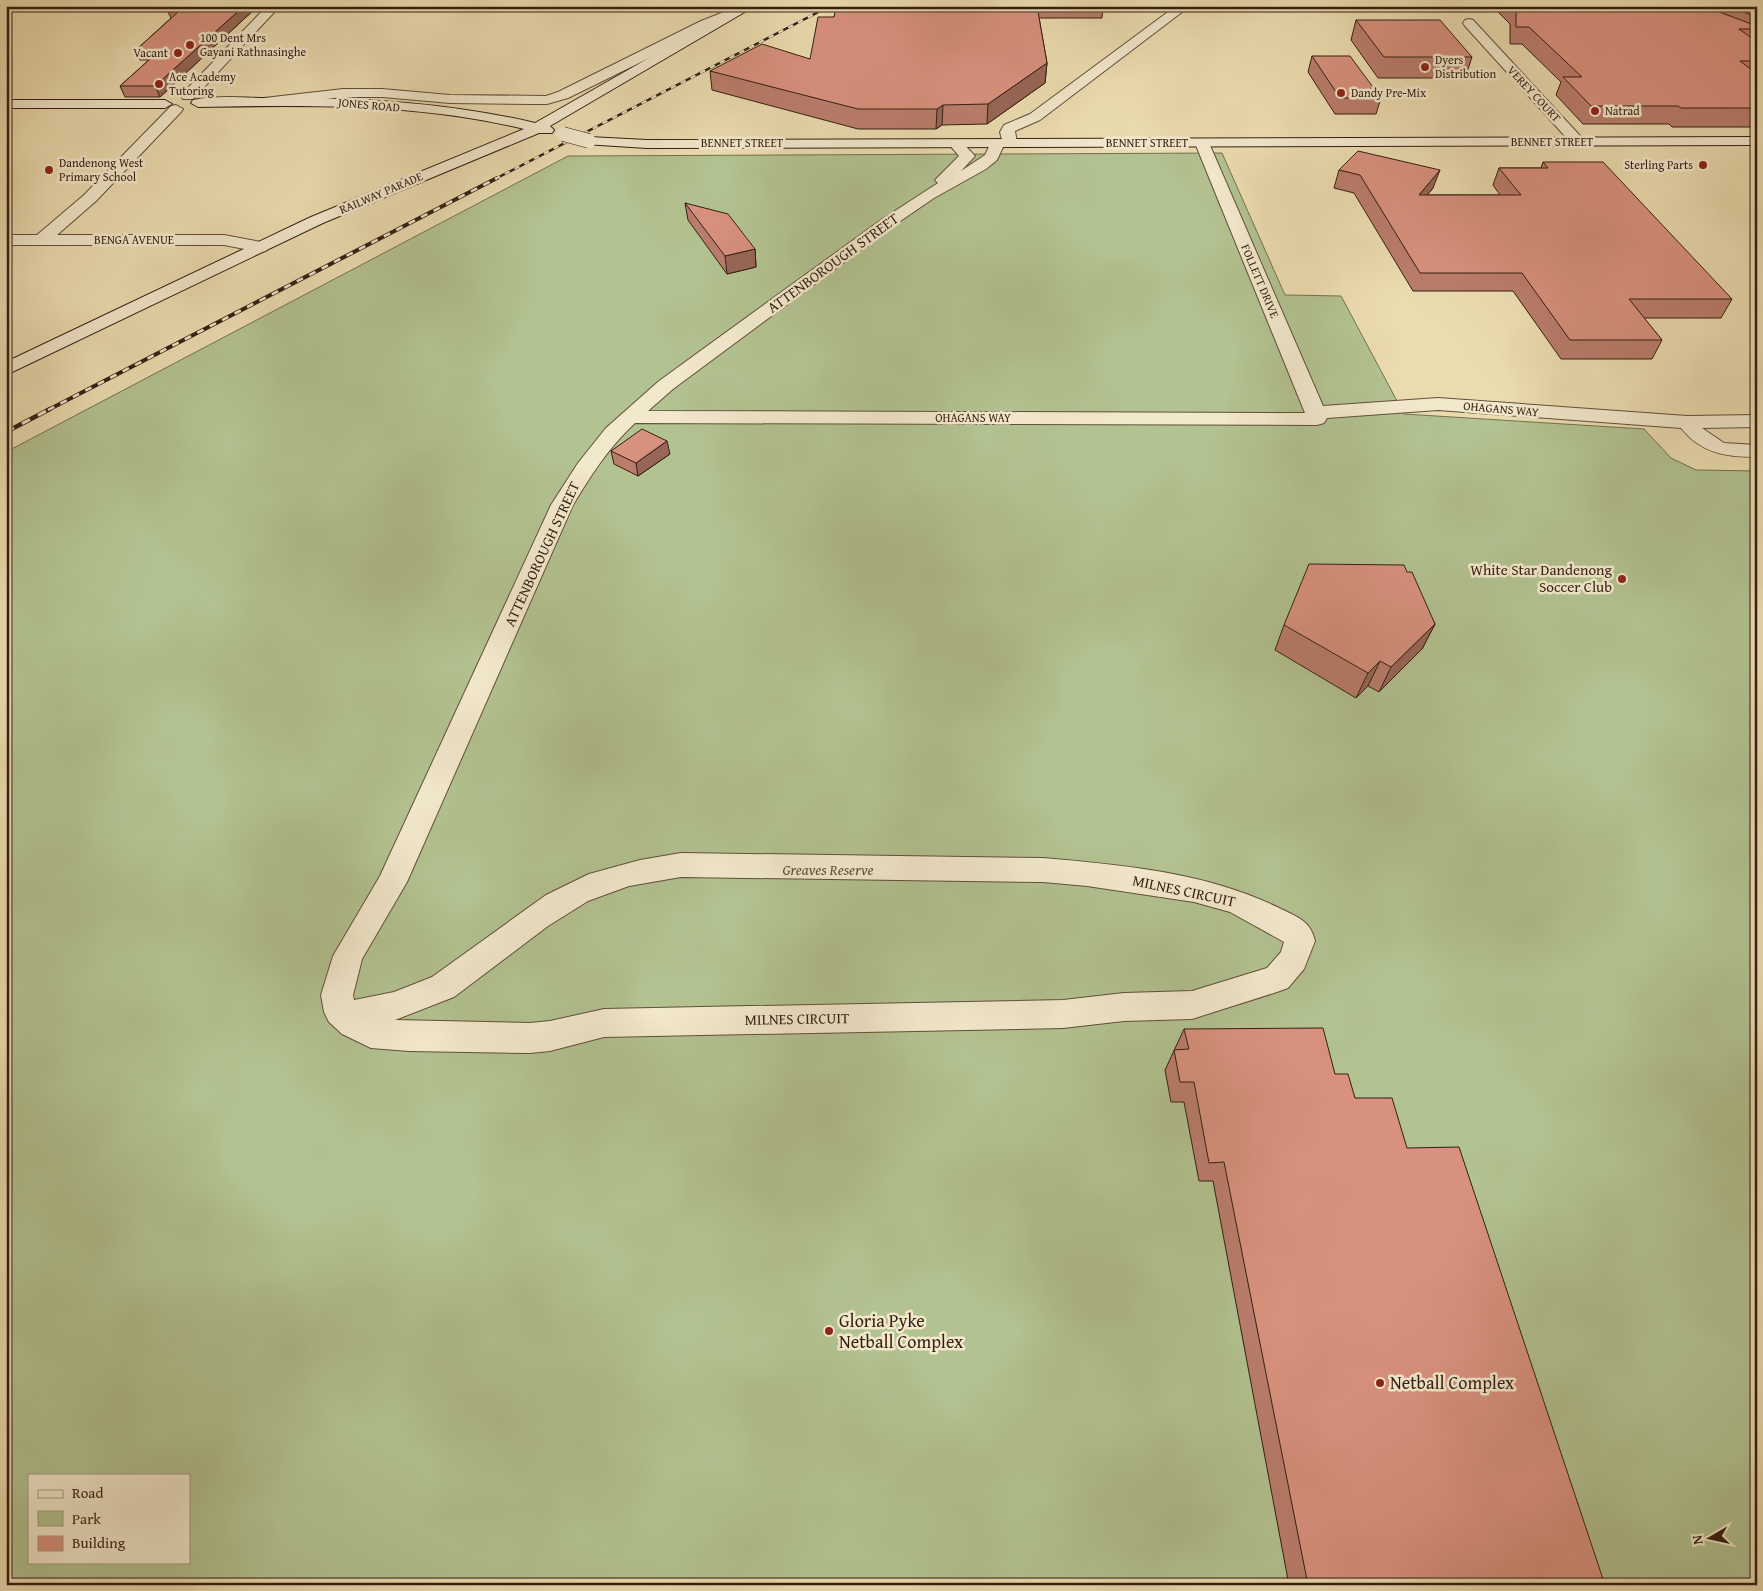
<svg xmlns="http://www.w3.org/2000/svg" width="1763" height="1591" font-family="'Gentium Book Plus',serif">
	<style>
		.green { fill: #b2c290; stroke: #737051; fill-rule: evenodd }
		.lines { fill: none; stroke-linecap: round; stroke-linejoin: round }
		.minor-casing { stroke: #624e3a; stroke-width: 2 }
		.secondary-casing { stroke: #341e12; stroke-width: 2 }
		.minor { fill: #f2e8cc; fill-rule: evenodd }
		.secondary { fill: #f2e8cc; fill-rule: evenodd }
		.rail-far2-casing { stroke: #341e12; stroke-width: 2.5 }
		.rail-far1-casing { stroke: #341e12; stroke-width: 4 }
		.rail-casing { stroke: #341e12; stroke-width: 4.5 }
		.rail-far2 { stroke: #f2e8cc; stroke-width: 2; stroke-dasharray: 5.5; stroke-linecap: butt }
		.rail-far1 { stroke: #f2e8cc; stroke-width: 2.5; stroke-dasharray: 7; stroke-linecap: butt }
		.rail { stroke: #f2e8cc; stroke-width: 3; stroke-dasharray: 9; stroke-linecap: butt }
		.secondary-bridge-casing { stroke: #341e12; stroke-width: 15; stroke-linecap: butt }
		.secondary-bridge { stroke: #f2e8cc; stroke-width: 14 }
		.wall { fill: #ba7d6c; stroke: #341e12 }
		.shaded-wall { fill: #976658; stroke: #341e12 }
		.building { fill: #d8917e; stroke: #341e12 }
		.poi-dot { fill: #8f2418; stroke: #f2e8cc; stroke-width: 2 }
		.labels { text-anchor: middle; stroke-width: 5; stroke-linejoin: round; paint-order: stroke }
		.far-poi-label { font-size: 12px; fill: #341e12; stroke: #f2e8cc; text-anchor: start }
		.far-street-label { font-size: 12px; fill: #341e12; stroke: #f2e8cc }
		.street-label { font-size: 15px; fill: #341e12; stroke: #f2e8cc }
		.poi-label { font-size: 15px; fill: #341e12; stroke: #f2e8cc; text-anchor: end }
		.park-label { font-size: 15px; font-style: italic; fill: #5a4f38; stroke: #f2e8cc }
		.near-poi-label { font-size: 18px; fill: #341e12; stroke: #f2e8cc; text-anchor: start }
	</style>
	<rect width="100%" height="100%" fill="#ebdcb0"/>
	<filter id="stains"><feTurbulence type="fractalNoise" baseFrequency=".004" numOctaves="4"/><feColorMatrix values="0 0 0 0 .2 0 0 0 0 .09 0 0 0 0 .02 0 0 0 .5 -.17"/></filter>
	<radialGradient id="worn" r=".72"><stop offset=".6" stop-color="#630" stop-opacity="0"/><stop offset="1" stop-color="#630" stop-opacity=".3"/></radialGradient>
	<path class="green" d="M1222,153L1285,295L1341,296L1404,414L1644,429L1671,458L1696,470L1757,471V1585H6V452L568,156ZM29,1475H189V1562H29Z"/>
	<g class="lines">
		<g class="minor-casing">
			<path id="minor" d="M267,6H280L193,99H183L181,96L183,93Z
				M739,6H747L749,9L568,98L547,104H533L450,103L382,97H343L264,106L257,102L264,98L343,89H382L450,95L546,96L558,92L701,21Z
				M1176,6H1190L1040,120L1015,131L1017,143L1015,146L1010,147L1004,145L997,160L986,169L934,198L893,226L673,389L648,411L1305,413L1195,143L1202,139L1209,143L1323,406L1438,398L1687,416L1757,415V427L1702,428L1724,443L1757,445V457C1725,457 1701,453 1681,428L1438,410L1327,418L1324,423L1317,425L635,423C609,447 591,475 573,505L407,882L362,959L353,995L354,1000L394,992L432,977L546,895L589,874L640,860L681,853L1043,858C1122,865 1205,872 1277,907C1287,912 1303,918 1309,927C1312,931 1314,937 1315,941L1304,969L1288,988L1277,992L1192,1019L1124,1021L1063,1028L604,1037L550,1051L530,1053L409,1051L371,1048L342,1034L329,1022L324,1012L321,995L333,956L380,876L551,505L578,463L606,428L659,381L881,220L938,183L935,180L959,156L948,143L950,140H960L975,156L961,171L985,155L992,140H1002L1000,132L1004,125L1030,114ZM681,877L1043,882L1087,886L1194,902L1230,912L1284,942L1281,952L1267,968L1192,991L1124,993L1063,1000L604,1009L550,1021L530,1023L395,1020L454,997L548,926L588,901L629,886Z
				M1469,19L1473,20L1583,139L1585,142L1583,145H1573L1465,26L1463,23L1465,20Z
				M176,105L183,109L181,112L96,201L57,235H224L266,243L268,247L266,251L260,252L224,245H6V235H37L84,195L171,106Z"/>
		</g>
		<g class="secondary-casing">
			<path id="secondary" d="M740,6H755L550,126L554,130L552,133H539L323,223L6,375V362L311,217L524,129C418,103 307,105 198,107L191,103L193,100C215,95 243,98 266,98C356,97 447,102 535,123Z
				M6,100H165L172,104L165,108H6Z
				M589,137L647,140L1757,137V145L647,148L584,144L582,141Z"/>
		</g>
		<use href="#minor" class="minor"/>
		<use href="#secondary" class="secondary"/>
		<g class="rail-far2-casing">
			<path id="rail-far2" d="M495,179L830,6"/>
		</g>
		<g class="rail-far1-casing">
			<path id="rail-far1" d="M48,410L497,178"/>
		</g>
		<g class="rail-casing">
			<path id="rail" d="M6,432L50,409"/>
		</g>
		<use href="#rail-far2" class="rail-far2"/>
		<use href="#rail-far1" class="rail-far1"/>
		<use href="#rail" class="rail"/>
		<g class="secondary-bridge-casing">
			<path id="secondary-bridge" d="M563,134L589,141"/>
		</g>
		<use href="#secondary-bridge" class="secondary-bridge"/>
	</g>
	<path class="wall" d="M175,6H258L160,97H125L120,86L149,60H140L136,50L171,18L168,12Z
		M838,6H1103L1102,18H1039L1047,63L1045,83L987,124L942,125L936,129H858L712,90L710,71L810,59L834,17Z
		M1492,6H1757V127H1672L1669,124H1583L1556,95L1561,82L1522,44H1510V24Z
		M1356,20L1472,57L1465,78H1378L1351,40Z
		M1312,56L1381,98L1376,114H1335L1308,72Z
		M1543,162L1732,299L1721,318H1644L1662,340L1652,359H1561L1513,291H1413L1354,193L1334,188L1339,170L1433,188L1427,195H1500L1493,185L1499,168H1541Z
		M685,203L755,249L756,267L727,274L688,220Z
		M611,451L670,454L638,476L614,464Z
		M1407,572L1435,624L1422,649L1379,692L1368,686L1356,698L1275,650L1284,625Z
		M1184,1029L1335,1074L1355,1098L1407,1148L1605,1585H1289L1213,1181H1199L1184,1102H1171L1165,1070Z"/>
	<path class="shaded-wall" d="M244,6H258L160,97L155,86Z
		M1047,63L1045,83L987,124L988,104Z
		M943,105L942,125L936,129L937,109Z
		M1440,170L1433,188L1413,213L1419,195Z
		M755,249L756,267L727,274L725,256Z
		M667,441L670,454L638,476L636,463Z
		M1435,624L1422,649L1379,692L1391,667Z
		M1380,661L1368,686L1356,698L1368,673Z"/>
	<path class="building" d="M175,6H244L155,86H120L160,50H136L178,12H168Z
		M838,6H1037L1047,63L988,104L943,105L937,109H858L710,71L762,44L810,59L818,17H834L836,7Z
		M1515,6H1703L1757,26V29H1739L1757,42V61H1740L1757,74V108H1681L1678,106H1591L1563,77H1582L1529,27H1516V7Z
		M1727,6H1757V17Z
		M1356,20H1440L1472,57H1384Z
		M1312,56H1350L1381,98H1340Z
		M1358,151L1440,170L1419,195H1521L1499,168H1548L1543,162H1603L1732,299H1629L1662,340H1570L1522,273H1420L1360,175L1339,170Z
		M685,203L728,214L755,249L725,256Z
		M642,429L667,441L636,463L611,451Z
		M1309,564L1404,565L1407,572H1412L1435,624L1391,667L1380,661L1368,673L1284,625Z
		M1323,1028L1335,1074H1348L1355,1098H1392L1407,1148L1459,1147L1605,1585H1308L1224,1162L1209,1163L1194,1082H1180L1174,1050L1189,1049L1184,1029Z"/>
	<g class="poi-dot">
		<circle cx="190" cy="45" r="5"/>
		<circle cx="178" cy="53" r="5"/>
		<circle cx="1425" cy="67" r="5"/>
		<circle cx="159" cy="84" r="5"/>
		<circle cx="1341" cy="93" r="5"/>
		<circle cx="1595" cy="111" r="5"/>
		<circle cx="1703" cy="165" r="5"/>
		<circle cx="49" cy="170" r="5"/>
		<circle cx="1622" cy="579" r="5"/>
		<circle cx="829" cy="1331" r="5"/>
		<circle cx="1380" cy="1383" r="5"/>
	</g>
	<g class="labels">
		<g class="far-poi-label">
			<text x="200" y="42">100 Dent Mrs<tspan x="200" dy="14">Gayani Rathnasinghe</tspan></text>
			<text x="168" y="57" text-anchor="end">Vacant</text>
			<text x="1435" y="64">Dyers<tspan x="1435" dy="14">Distribution</tspan></text>
			<text x="169" y="81">Ace Academy<tspan x="169" dy="14">Tutoring</tspan></text>
			<text x="1351" y="97">Dandy Pre-Mix</text>
			<text x="1605" y="115">Natrad</text>
			<text x="59" y="167">Dandenong West<tspan x="59" dy="14">Primary School</tspan></text>
			<text x="1693" y="169" text-anchor="end">Sterling Parts</text>
		</g>
		<g class="far-street-label">
			<text transform="translate(1534 94) rotate(47)" y="4">VEREY COURT</text>
			<text transform="translate(369 105) rotate(5)" y="4">JONES ROAD</text>
			<text x="1552" y="146">BENNET STREET</text>
			<text x="742" y="147">BENNET STREET</text>
			<text x="1147" y="147">BENNET STREET</text>
			<text transform="translate(381 193) rotate(-23)" y="4">RAILWAY PARADE</text>
			<text x="134" y="244">BENGA AVENUE</text>
			<text transform="translate(1260 281) rotate(67)" y="4">FOLLETT DRIVE</text>
			<text transform="translate(1501 409) rotate(5)" y="4">OHAGANS WAY</text>
			<text x="973" y="422">OHAGANS WAY</text>
		</g>
		<g class="street-label">
			<text transform="translate(833 263) rotate(-36)" y="5">ATTENBOROUGH STREET</text>
			<text transform="translate(542 554) rotate(-65)" y="5">ATTENBOROUGH STREET</text>
			<text transform="translate(1184 891) rotate(12)" y="5">MILNES CIRCUIT</text>
			<text transform="translate(797 1019) rotate(-1)" y="5">MILNES CIRCUIT</text>
		</g>
		<g class="poi-label">
			<text x="1612" y="575">White Star Dandenong<tspan x="1612" dy="17">Soccer Club</tspan></text>
		</g>
		<g class="park-label">
			<text x="828" y="875">Greaves Reserve</text>
		</g>
		<g class="near-poi-label">
			<text x="839" y="1327">Gloria Pyke<tspan x="839" dy="21">Netball Complex</tspan></text>
			<text x="1390" y="1389">Netball Complex</text>
		</g>
	</g>
	<rect width="1763" height="1591" fill="none" stroke="#ebdcb0" stroke-width="25"/>
	<rect x="8" y="8" width="1748" height="1576" fill="none" stroke="#341e12" stroke-width="2.5"/>
	<rect x="12" y="12" width="1738" height="1566" fill="none" stroke="#341e12"/>
	<rect x="28" y="1474" width="162" height="90" fill="#f2e8cc" stroke="#a69782"/>
	<rect x="38" y="1490" width="25" height="8" fill="#f2e8cc" stroke="#a69782"/>
	<text x="72" y="1498" font-size="15" fill="#341e12">Road</text>
	<rect x="38" y="1511" width="25" height="15" fill="#b2c290" stroke="#a69782"/>
	<text x="72" y="1524" font-size="15" fill="#341e12">Park</text>
	<rect x="38" y="1536" width="25" height="15" fill="#d8917e" stroke="#a69782"/>
	<text x="72" y="1548" font-size="15" fill="#341e12">Building</text>
	<g transform="translate(1710 1538) rotate(261)" stroke="#f2e8cc" stroke-width="4" paint-order="stroke">
	<path d="M0-4L9 19L0 12L-9 19Z" fill="#341e12"/>
	<text y="-8" font-size="14" font-weight="bold" text-anchor="middle" fill="#341e12">N</text>
	</g>
	<rect width="100%" height="100%" filter="url(#stains)"/>
	<rect width="100%" height="100%" fill="url(#worn)"/>
</svg>
